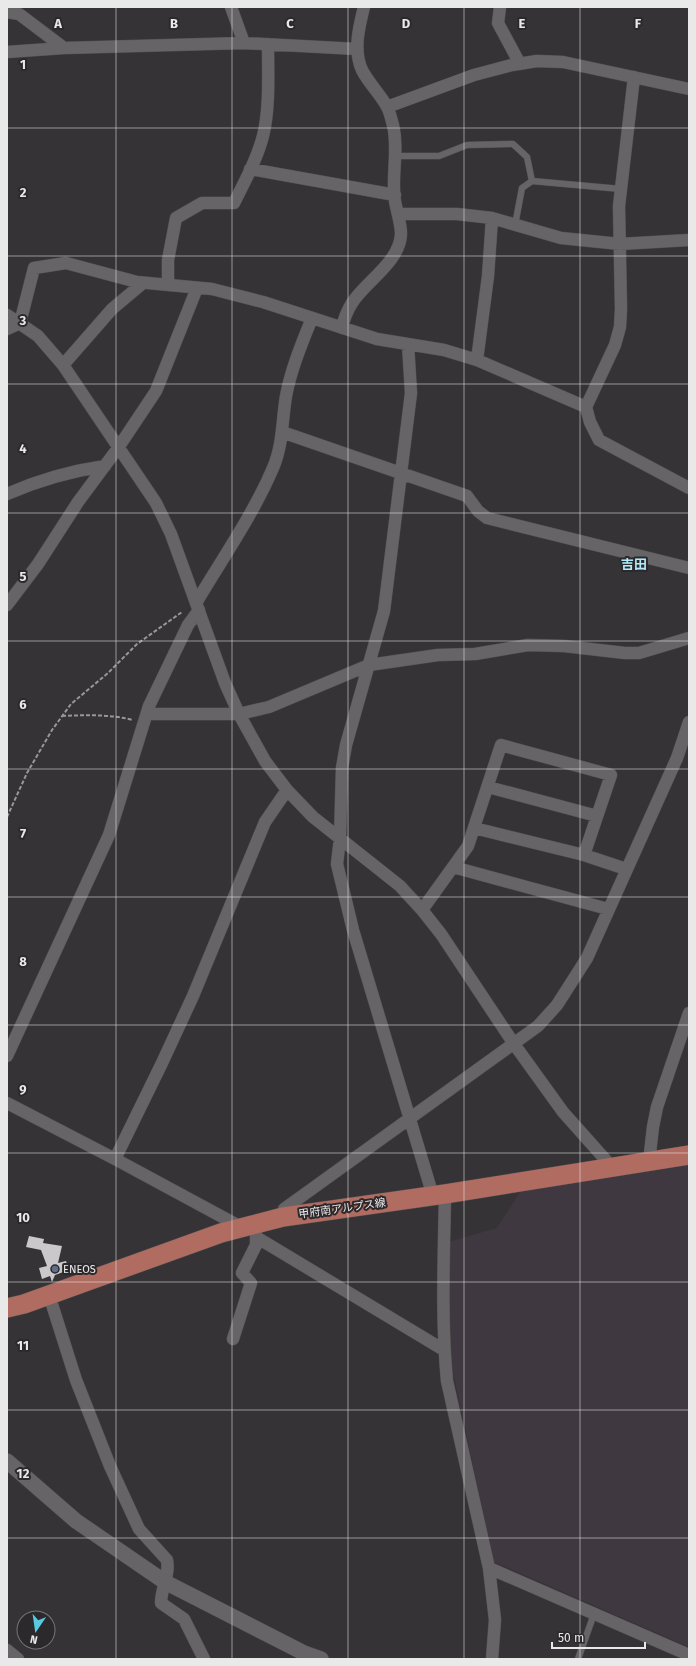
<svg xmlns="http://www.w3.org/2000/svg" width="696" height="1666" font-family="'Fira Sans','Noto Sans JP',sans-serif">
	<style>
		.built { fill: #403840 }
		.building { fill: #cbc8cb }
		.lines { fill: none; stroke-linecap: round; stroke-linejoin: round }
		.service-casing { stroke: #525052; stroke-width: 7 }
		.minor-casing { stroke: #525052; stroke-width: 13 }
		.tertiary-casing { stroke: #525052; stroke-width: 16 }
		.primary-casing { stroke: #525052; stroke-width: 20 }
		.path { stroke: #989698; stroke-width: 2; stroke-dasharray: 4 2; stroke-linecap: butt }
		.service { stroke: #676467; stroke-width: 6 }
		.minor { stroke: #676467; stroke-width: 12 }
		.tertiary { stroke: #676467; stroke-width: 15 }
		.primary { stroke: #b16c61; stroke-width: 19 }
		.grid { fill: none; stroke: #eae9ea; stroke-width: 1; stroke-opacity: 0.55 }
		.service-dot { fill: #5c6f8a; stroke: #2b292b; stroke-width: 1.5 }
		.labels { text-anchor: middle; stroke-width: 4; stroke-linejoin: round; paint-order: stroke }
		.street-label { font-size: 11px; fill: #eae9ea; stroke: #2b292b }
		.poi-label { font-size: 11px; fill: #eae9ea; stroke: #2b292b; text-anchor: start }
		.quarter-label { font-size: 13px; font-weight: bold; fill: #b2eaf9; stroke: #2b292b }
		.grid-label { font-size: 13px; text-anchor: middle; font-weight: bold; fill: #eae9ea; stroke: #2b292b; stroke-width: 4; stroke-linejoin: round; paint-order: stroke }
	</style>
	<rect width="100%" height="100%" fill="#353335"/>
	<path class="built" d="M689,1161V1647L494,1562L449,1354L448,1242L497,1228L520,1192Z"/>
	<path class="building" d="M29,1236L44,1239L43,1243L62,1246L58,1263L66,1261L69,1270L55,1275L52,1282L50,1276L42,1279L39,1268L47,1266L41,1250L26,1247Z"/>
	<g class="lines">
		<g class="service-casing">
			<path id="service" d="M395,156H439L467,145L513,144L527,157L532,181
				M515,225L522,188L532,181L621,189
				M578,1659L594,1614"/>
		</g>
		<g class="minor-casing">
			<path id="minor" d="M231,7L244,43
				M500,7L498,23L520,64
				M7,12L19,14L64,48
				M7,52L64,48L244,43L357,49
				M634,77L619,206L621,309L620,327L615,345L586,407L590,422L599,440L689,488
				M387,107L474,75L512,65L537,61L563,62L689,89
				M250,169L395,195
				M398,214H457L492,218L561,238L620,244L689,240
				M168,285V260L176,218L202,203H234C245,181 257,159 263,136C270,108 268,73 268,44
				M7,315L38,336L63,365L156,503L171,534L225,683L239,714L265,761L287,790L313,817L400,886L422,910L441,934L514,1044L563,1112L612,1167
				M342,328C344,318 347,311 352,303C365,282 400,262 401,234C401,223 397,213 395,201C391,177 399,150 393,125C391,119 390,111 386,105C379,93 368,82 362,70C353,50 359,27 364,7
				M7,329L20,323L34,268L66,263L137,282L212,289L263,302L377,339L444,350L477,360L586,407
				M408,344L411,393L384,611L346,745L342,768L340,838L337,864L353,930L433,1196
				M477,360L488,276L492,218
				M63,365L112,309L143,283
				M282,432L467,496L478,511L487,518L689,568
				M7,494C39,480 70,471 105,466
				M196,603C222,559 253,515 273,468C283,445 282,420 286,396C291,369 302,343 312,318
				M7,605L38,564L78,502L118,448L156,391L197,288
				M147,714H239L269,707L369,665L438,655L475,654L528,645L564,646L625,653H639L689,638
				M488,787L597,816
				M474,828L584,855L626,869
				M453,867L608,909
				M422,910L468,846L501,745L611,775L584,855
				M7,1056L109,835L149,706L188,625L199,610
				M7,1103L115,1159L241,1227
				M115,1159L162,1063L193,996L265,822L287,790
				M649,1162L653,1127L657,1107L689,1013
				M445,1194C444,1256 441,1319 447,1381L489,1568L495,1620L492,1659
				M283,1217L284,1209L538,1026L557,1005L587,958L677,758L689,722
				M256,1237L444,1350
				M49,1295L76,1380L110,1466L139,1529L167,1560C170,1575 161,1588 161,1603L184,1619L204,1659
				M233,1339L251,1283L242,1273L256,1245V1231
				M489,1568L689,1655
				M7,1650L18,1659"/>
		</g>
		<g class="tertiary-casing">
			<path id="tertiary" d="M7,1461L76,1521L165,1582L304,1653L321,1659"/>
		</g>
		<g class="primary-casing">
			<path id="primary" d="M7,1308L24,1304L221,1233L283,1217L445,1194L689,1155"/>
		</g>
		<path class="path" d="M62,716C86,715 109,714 133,720
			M7,817L27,773L52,730L71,704L108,673L137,644L182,612"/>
		<use href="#service" class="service"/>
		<use href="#minor" class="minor"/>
		<use href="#tertiary" class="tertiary"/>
		<use href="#primary" class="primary"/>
	</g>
	<path class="grid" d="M116,7V1659M232,7V1659M348,7V1659M464,7V1659M580,7V1659M7,128H689M7,256H689M7,384H689M7,513H689M7,641H689M7,769H689M7,897H689M7,1025H689M7,1153H689M7,1282H689M7,1410H689M7,1538H689"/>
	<circle class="service-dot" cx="55" cy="1269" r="4"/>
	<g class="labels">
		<g class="street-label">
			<text transform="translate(342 1208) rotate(-8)" y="4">甲府南アルプス線</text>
		</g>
		<g class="poi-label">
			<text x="63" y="1273">ENEOS</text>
		</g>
		<g class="quarter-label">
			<text x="634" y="569">吉田</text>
		</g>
	</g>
	<g class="grid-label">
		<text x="58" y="28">A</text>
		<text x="174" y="28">B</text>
		<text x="290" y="28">C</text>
		<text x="406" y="28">D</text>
		<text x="522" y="28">E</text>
		<text x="638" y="28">F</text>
		<text x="23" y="69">1</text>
		<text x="23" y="197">2</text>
		<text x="23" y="325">3</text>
		<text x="23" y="453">4</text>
		<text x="23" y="581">5</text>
		<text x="23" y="709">6</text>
		<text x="23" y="838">7</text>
		<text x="23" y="966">8</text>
		<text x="23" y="1094">9</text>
		<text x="23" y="1222">10</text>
		<text x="23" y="1350">11</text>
		<text x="23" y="1478">12</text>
	</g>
	<rect width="696" height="1666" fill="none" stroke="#eae9ea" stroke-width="16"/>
	<g transform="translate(36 1630) rotate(193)"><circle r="19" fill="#2b292b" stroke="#777677"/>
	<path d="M0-3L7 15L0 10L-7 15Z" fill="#57c9e3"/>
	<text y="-6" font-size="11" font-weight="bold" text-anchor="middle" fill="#eae9ea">N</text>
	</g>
	<path d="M552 1642v6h93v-6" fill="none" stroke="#eae9ea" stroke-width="2"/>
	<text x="558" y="1642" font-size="12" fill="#eae9ea" stroke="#2b292b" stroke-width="3" paint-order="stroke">50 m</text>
</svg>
